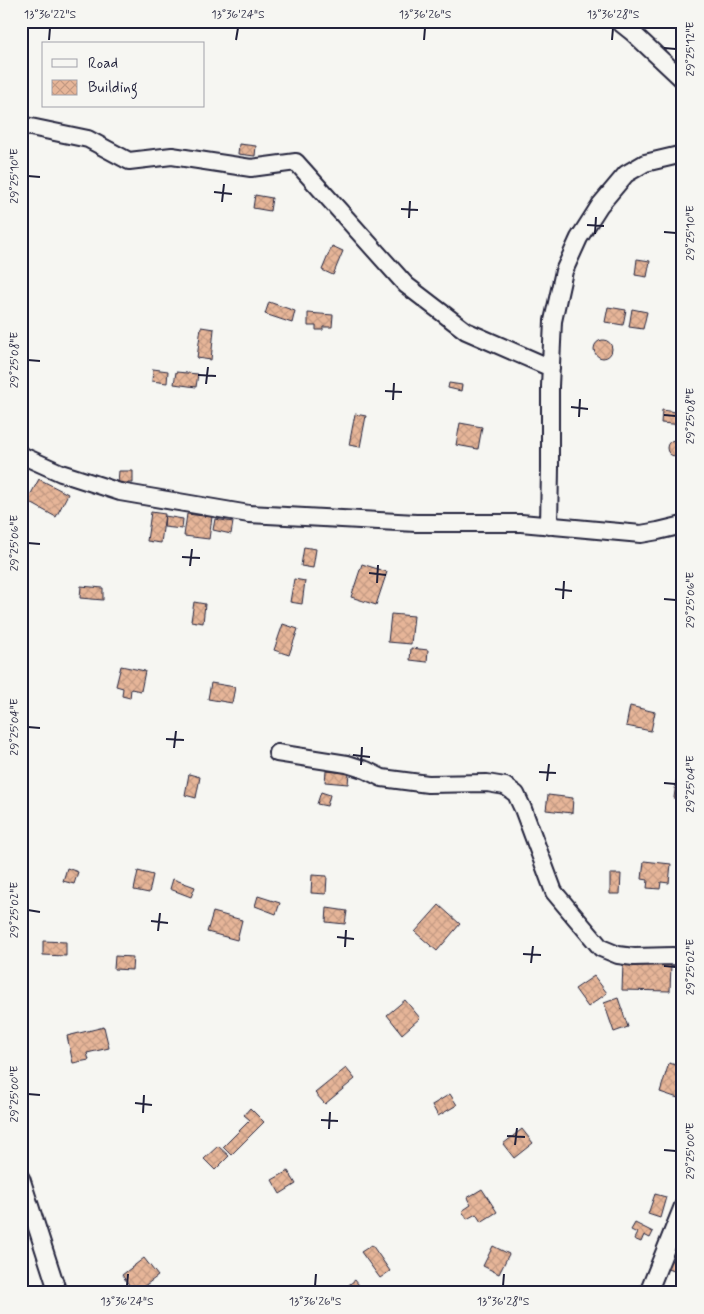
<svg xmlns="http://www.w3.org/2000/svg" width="704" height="1314" font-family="Mynerve,sans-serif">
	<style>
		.building { fill: url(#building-cross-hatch); stroke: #22223b }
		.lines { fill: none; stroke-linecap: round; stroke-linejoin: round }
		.street-casing { stroke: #22223b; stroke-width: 20 }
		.street { stroke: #f6f6f2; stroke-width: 16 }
		.ticks { fill: none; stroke: #22223b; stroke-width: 2 }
		.neatline { fill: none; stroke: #22223b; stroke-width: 2 }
		.ticks-label { font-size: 12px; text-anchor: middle; fill: #22223b }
	</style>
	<defs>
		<pattern id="building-cross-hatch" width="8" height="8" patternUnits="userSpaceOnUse" patternTransform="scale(1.25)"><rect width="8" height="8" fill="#e6b598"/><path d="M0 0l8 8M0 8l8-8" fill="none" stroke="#c59b84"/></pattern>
	</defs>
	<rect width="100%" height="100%" fill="#f6f6f2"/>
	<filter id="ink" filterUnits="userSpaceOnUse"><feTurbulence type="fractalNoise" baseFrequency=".02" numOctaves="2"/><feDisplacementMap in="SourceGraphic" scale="10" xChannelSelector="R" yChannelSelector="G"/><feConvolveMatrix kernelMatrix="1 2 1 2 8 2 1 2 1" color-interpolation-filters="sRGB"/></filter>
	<g filter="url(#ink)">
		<path class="building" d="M239,144L256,146L255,156L238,154Z
			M255,195L272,198L270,211L253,208Z
			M332,246L343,251L333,275L322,270Z
			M637,259L650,261L647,277L635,275Z
			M269,302L295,311L292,323L265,314Z
			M608,307L626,310L623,325L605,322Z
			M632,309L647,312L643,329L629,327Z
			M308,313L333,315L332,327H323V330H316V326H308Z
			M201,327L214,329L211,360L197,358Z
			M594 349a9 9 0 1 1 18 0a9 9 0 1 1-18 0Z
			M153,369L168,371L167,383L152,381Z
			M176,372L198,374L196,387L174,384Z
			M449,383L462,385L461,391L448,388Z
			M662,410L683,413V425L661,423Z
			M355,414L366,416L360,447L349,445Z
			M460,423L482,427L478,449L456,445Z
			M667 448a8 8 0 1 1 16 0a8 8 0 1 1-16 0Z
			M119,471H133V483H118Z
			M39,479L68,494L56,517L27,501Z
			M151,512L165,514L161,543L147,541Z
			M187,514L212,517L209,539L184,536Z
			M165,516L183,519L182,529L164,527Z
			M215,519L233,522L231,534L213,530Z
			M304,547L316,549L313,568L301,566Z
			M362,564L387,572L376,605L351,597Z
			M294,579L305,581L302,604L290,602Z
			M81,586L103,588V600L80,598Z
			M194,602L205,604L203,623L191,621Z
			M391,614L414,616L411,644L388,642Z
			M283,624L298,629L289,655L274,650Z
			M411,648L428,650L427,662L410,660Z
			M121,666L145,671L141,691L131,689L130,698L122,696L123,688L116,686Z
			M211,683L235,687L232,703L208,699Z
			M630,706L655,712L651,731L626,726Z
			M326,771L349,773L348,784L325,782Z
			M189,774L200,777L196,798L185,795Z
			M677,775L683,776V800L674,798Z
			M321,792L330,795L327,806L317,804Z
			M548,795L573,798L572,813L546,810Z
			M644,861L671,864L669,883L661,882L660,889L647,888L648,880L642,879Z
			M67,868L78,872L74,884L63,881Z
			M138,871L153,875L149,893L134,890Z
			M610,874H621L620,894H610Z
			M312,875L327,876L326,894L311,893Z
			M173,879L195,887L191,897L170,889Z
			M258,896L280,903L276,914L255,906Z
			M439,905L460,924L437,951L415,932Z
			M327,908L347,911L345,924L326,922Z
			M213,912L242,920L237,940L207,932Z
			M43,941L66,942V956L43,955Z
			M115,956L133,957L132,970L114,969Z
			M623,963L671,964L670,991L622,990Z
			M594,976L607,993L588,1007L575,989Z
			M618,998L628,1027L614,1032L604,1003Z
			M405,1000L420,1018L402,1034L387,1015Z
			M104,1027L109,1048L87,1053L89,1060L73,1063L67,1036Z
			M669,1063L683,1067V1093L681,1099L660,1092Z
			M346,1068L355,1079L325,1104L315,1093Z
			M450,1094L457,1105L438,1116L432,1105Z
			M250,1108L264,1122L231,1155L223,1147L250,1120L244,1115Z
			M522,1129L533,1143L514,1158L503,1144Z
			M218,1146L229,1156L215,1170L204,1159Z
			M288,1171L296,1184L280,1194L272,1180Z
			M482,1189L497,1212L481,1222L476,1214L467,1219L462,1211L471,1205L467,1198Z
			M655,1194L666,1197L660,1218L648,1214Z
			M635,1223L653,1232L650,1238L644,1235L641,1242L634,1239L637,1233L631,1230Z
			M372,1245L390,1271L380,1278L361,1252Z
			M493,1246L509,1254L499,1274L483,1266Z
			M678,1247L683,1248V1260L676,1259Z
			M144,1258L158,1276L143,1287L146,1293H135L122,1275Z
			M665,1259L677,1262L675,1271L662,1268Z
			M355,1280L365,1293H342L341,1291Z"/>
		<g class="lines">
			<g class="street-casing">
				<path id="street" d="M618,21L633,33L683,80
					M21,125L88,139L129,161L172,156L251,168L296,162L406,285L466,331L551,368
					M21,455L61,473L120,492L249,514L416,523H521L641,534L658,531L683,525
					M549,526L550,468V386L553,321L564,271L579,238L600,205L626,174L645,163L683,154
					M277,753L347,764L366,770L382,778L428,784L487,783L505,786L516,794L523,809L554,892L601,948L618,955L634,957L673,956L683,958
					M21,1178L58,1293
					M648,1293L683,1206"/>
			</g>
			<use href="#street" class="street"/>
		</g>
	</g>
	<path class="ticks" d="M49,40L50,28M236,40L238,28M424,40L425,28M612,40L613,28M664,48L676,49M28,176L40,177M214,192L232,194M222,202L224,184M401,209L418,210M409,218L410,201M587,225L604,226M664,232L676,233M595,234L596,217M28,360L40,361M198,375L216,376M206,384L208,367M385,391L402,392M393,400L394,383M571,407L588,409M664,415L676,416M579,417L580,399M28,543L40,544M182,557L200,558M190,566L192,549M369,573L386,575M377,583L378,565M555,589L572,591M563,599L564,581M664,599L676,600M28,727L40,728M166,739L184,740M174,748L176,731M353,755L370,757M361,765L362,747M539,772L556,773M547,781L549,764M664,783L676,784M28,910L40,912M151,921L168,923M158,931L160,913M337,937L354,939M345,947L346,930M523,954L541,955M531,963L533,946M664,966L676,967M28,1094L40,1095M135,1103L152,1105M143,1113L144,1095M321,1120L338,1121M329,1129L330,1112M507,1136L525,1137M515,1145L517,1128M664,1150L676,1151M127,1286L128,1274M315,1286L316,1274M503,1286L504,1274"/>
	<rect width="704" height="1314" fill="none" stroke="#f6f6f2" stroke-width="55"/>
	<rect x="42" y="42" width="162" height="65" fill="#f6f6f2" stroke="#a1a1a9"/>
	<rect x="52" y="59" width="25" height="8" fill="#f6f6f2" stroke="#a1a1a9"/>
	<text x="88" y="68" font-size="15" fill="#22223b">Road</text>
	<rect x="52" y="80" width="25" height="15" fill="url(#building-cross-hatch)" stroke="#a1a1a9"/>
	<text x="88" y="92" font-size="15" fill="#22223b">Building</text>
	<rect x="28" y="28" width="648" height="1258" class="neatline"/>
	<g class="ticks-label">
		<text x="50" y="18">13°36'22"S</text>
		<text x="238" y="18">13°36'24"S</text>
		<text x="425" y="18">13°36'26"S</text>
		<text x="613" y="18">13°36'28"S</text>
		<text transform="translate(690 49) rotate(-90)" y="4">29°25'12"E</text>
		<text transform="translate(14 176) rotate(-90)" y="4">29°25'10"E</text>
		<text transform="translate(690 233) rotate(-90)" y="4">29°25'10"E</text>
		<text transform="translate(14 360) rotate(-90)" y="4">29°25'08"E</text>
		<text transform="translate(690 416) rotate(-90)" y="4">29°25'08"E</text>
		<text transform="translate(14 543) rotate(-90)" y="4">29°25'06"E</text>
		<text transform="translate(690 600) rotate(-90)" y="4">29°25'06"E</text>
		<text transform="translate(14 727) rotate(-90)" y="4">29°25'04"E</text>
		<text transform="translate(690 784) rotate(-90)" y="4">29°25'04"E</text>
		<text transform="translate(14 910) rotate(-90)" y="4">29°25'02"E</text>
		<text transform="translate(690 967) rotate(-90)" y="4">29°25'02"E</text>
		<text transform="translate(14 1094) rotate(-90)" y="4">29°25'00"E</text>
		<text transform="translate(690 1151) rotate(-90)" y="4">29°25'00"E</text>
		<text x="127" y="1305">13°36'24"S</text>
		<text x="315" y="1305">13°36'26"S</text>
		<text x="503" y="1305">13°36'28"S</text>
	</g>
</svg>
